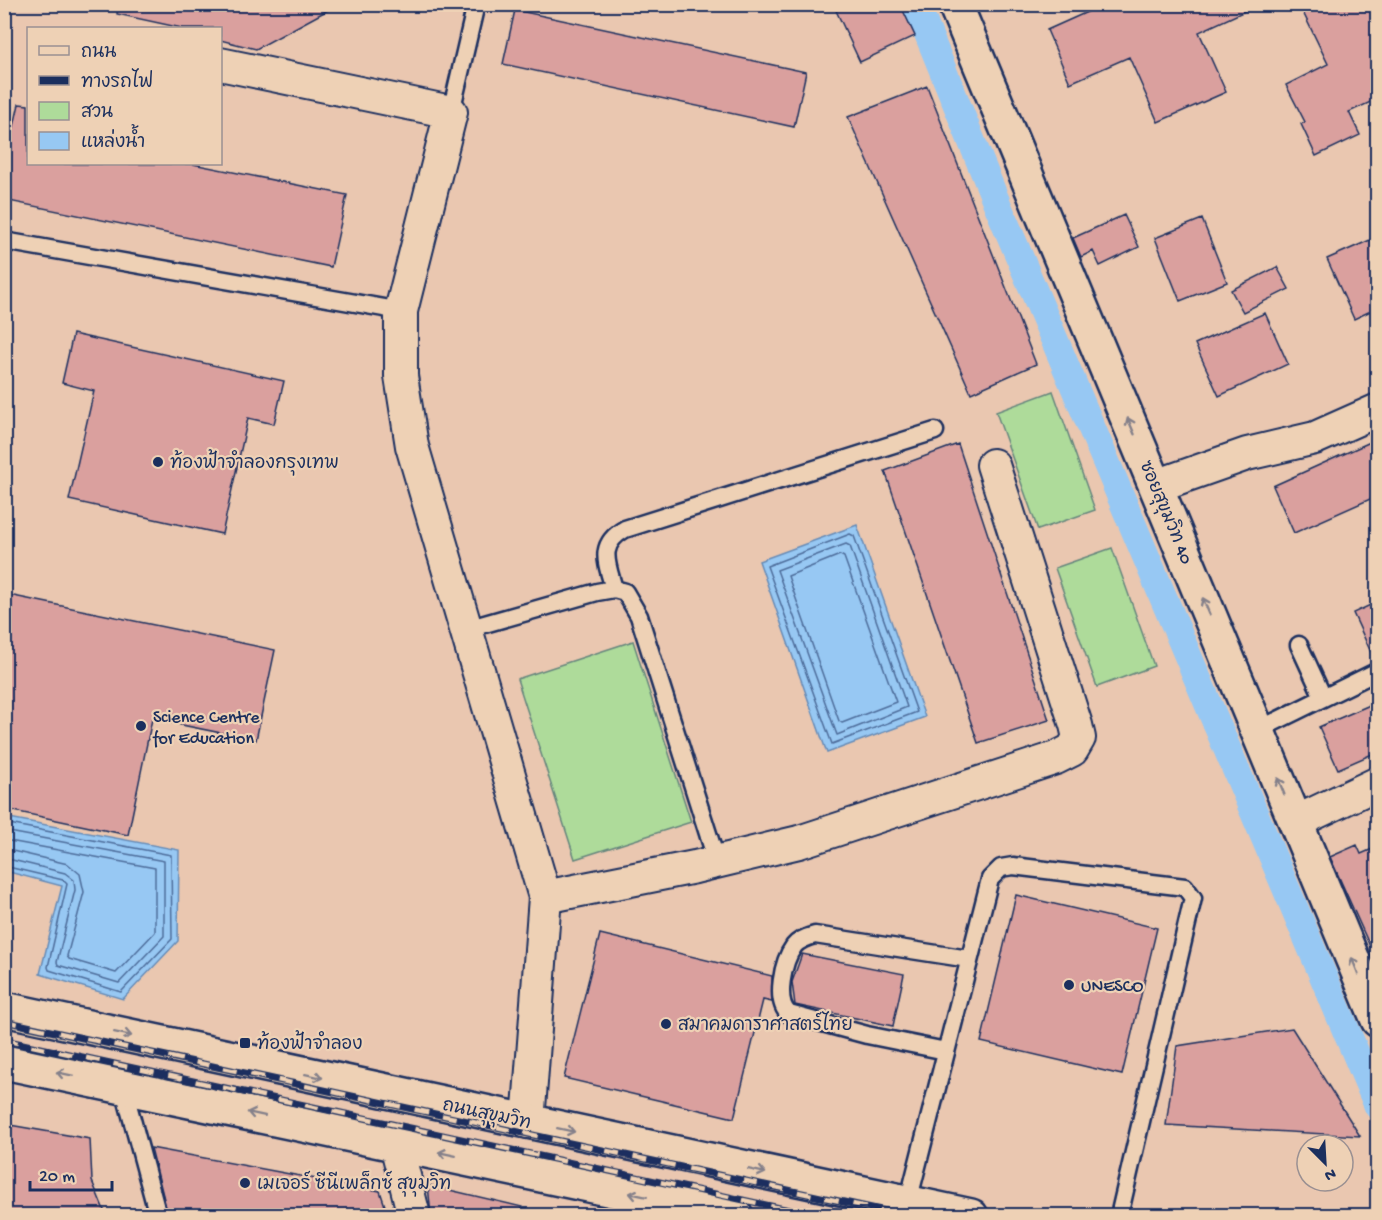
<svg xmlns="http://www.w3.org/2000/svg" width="1382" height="1220" font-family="'Gochi Hand','Playpen Sans Thai',sans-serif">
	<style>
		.green { fill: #aedb9a; stroke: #64857c; stroke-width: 1.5 }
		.water { fill: #97c8f3; stroke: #658bb7; stroke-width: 1.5 }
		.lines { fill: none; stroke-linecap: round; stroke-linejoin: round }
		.shore { stroke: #4d6c9a; stroke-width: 1.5 }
		.canal { stroke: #97c8f3; stroke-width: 28 }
		.building { fill: #daa09e; stroke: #1b2f5e; stroke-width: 1.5 }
		.service-casing { stroke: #1b2f5e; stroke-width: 21 }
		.minor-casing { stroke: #1b2f5e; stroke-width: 36 }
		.tertiary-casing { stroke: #1b2f5e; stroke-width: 38 }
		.primary-casing { stroke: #1b2f5e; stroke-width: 38 }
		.service { stroke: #eed1b5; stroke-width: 16 }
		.minor { stroke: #eed1b5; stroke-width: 32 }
		.tertiary { stroke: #eed1b5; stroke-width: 33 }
		.primary { stroke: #eed1b5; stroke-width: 33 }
		.rail-casing { stroke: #1b2f5e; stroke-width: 7 }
		.rail { stroke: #eed1b5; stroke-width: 4.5; stroke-dasharray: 14; stroke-linecap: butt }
		.oneway { stroke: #84808a }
		.poi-dot { fill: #1b2f5e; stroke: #eed1b5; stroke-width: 2 }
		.labels { text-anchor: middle; stroke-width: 4.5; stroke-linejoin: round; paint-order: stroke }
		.poi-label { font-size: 18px; fill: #1b2f5e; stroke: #eed1b5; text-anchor: start }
		.street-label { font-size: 18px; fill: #1b2f5e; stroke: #eed1b5 }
	</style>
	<rect width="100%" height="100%" fill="#eac7b0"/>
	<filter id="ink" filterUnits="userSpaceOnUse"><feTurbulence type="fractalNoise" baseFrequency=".0167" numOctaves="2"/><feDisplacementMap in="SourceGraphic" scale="12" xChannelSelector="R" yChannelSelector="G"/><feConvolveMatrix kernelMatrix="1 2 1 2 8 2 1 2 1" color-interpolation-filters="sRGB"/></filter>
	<g filter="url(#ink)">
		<path class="green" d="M1053,391L1095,510L1038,530L996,412Z
			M1112,548L1154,666L1097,687L1055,568Z
			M633,641L691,822L575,859L517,679Z"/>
		<path class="water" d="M857,525L925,717L827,753L759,561Z
			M4,817L179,850L178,941L123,999L40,974L62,886L5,871Z"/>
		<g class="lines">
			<path class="shore" d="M850,534L854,536L917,712L832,744L767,566Z
				M846,544L850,546L907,707L837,735L777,570Z
				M840,555L844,557L896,702L842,723L839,721L788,576Z
				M4,823L171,855L172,939L121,992L49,970L48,967L67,884L63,880L4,866
				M4,831L164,861V936L119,983L58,965L57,962L75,890L74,880L65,873L4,858
				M4,840L155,868V932L116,973L69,959L67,956L84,892L80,874L68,864L4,849"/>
			<path class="canal" d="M916,4L998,206L1378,1106"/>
		</g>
		<path class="building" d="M118,4H339L256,49L220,40V28H182L117,14Z
			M833,4H900L915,36L860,62Z
			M1105,4H1260L1199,32L1226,92L1158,122L1129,57L1070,83L1047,30Z
			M1299,4H1377V99L1349,112L1360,135L1316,156L1301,124L1305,122L1286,85L1328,64Z
			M515,10L806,72L794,127L503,64Z
			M927,86L1036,364L971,393L848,117Z
			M19,104L28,105V164H193L347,195L331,267L4,200V170Z
			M1124,215L1139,247L1100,266L1093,251L1081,257L1073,238Z
			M1202,219L1227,282L1180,301L1155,238Z
			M1377,237V308L1354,319L1327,259Z
			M1277,267L1289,289L1243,312L1231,290Z
			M1265,313L1288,364L1219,396L1195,344Z
			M73,334L284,381L274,424L248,418L222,534L69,500L94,391L62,383Z
			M1377,439V496L1294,533L1273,486Z
			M958,444L1049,720L978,743L885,471Z
			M4,594L275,650L256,740L152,719L128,835L4,809Z
			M1377,602V661H1375L1353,613Z
			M1377,702V752L1338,769L1319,727Z
			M1357,845L1361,854L1377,847V962L1330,857Z
			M1016,895L1157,928L1122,1075L981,1042Z
			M600,934L772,976V1002L763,1000L734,1118L564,1078Z
			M802,954L904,974L893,1026L795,1005L792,982Z
			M1292,1028L1360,1136L1166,1125L1177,1046Z
			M4,1124L90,1139L92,1181L106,1215H4Z
			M151,1148L380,1191L388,1215H168Z
			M428,1185L522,1207L521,1215H431Z"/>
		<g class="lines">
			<g class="service-casing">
				<path id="service" d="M451,112L476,4
					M4,241L401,311
					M614,589C607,563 597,545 625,529L935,431
					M467,629L597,592L614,589L625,592L639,616L717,862
					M1299,645L1323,697
					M1258,730L1378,671
					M946,1051L867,1035L789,1014C774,1001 783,961 794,946C799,940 807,937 815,935L969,959
					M123,1086L158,1216
					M908,1202L990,879L1001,868L1013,866L1185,887L1193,898L1119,1216"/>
			</g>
			<g class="minor-casing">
				<path id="minor" d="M220,64L451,112L401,311V376L412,446L545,897L528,1122
					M1156,486L1247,454L1315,438L1378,410
					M1296,822L1378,783
					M545,897L695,867L799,842L1056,758L1072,750L1079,738L1076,725L993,465
					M396,1144L414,1216"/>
			</g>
			<g class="tertiary-casing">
				<path id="tertiary" d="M955,4L1378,1020"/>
			</g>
			<g class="primary-casing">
				<path id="primary" d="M4,1009L971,1216
					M4,1062L736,1216"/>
			</g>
			<use href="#service" class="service"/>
			<use href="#minor" class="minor"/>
			<use href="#tertiary" class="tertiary"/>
			<use href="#primary" class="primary"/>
			<g class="rail-casing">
				<path id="rail" d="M4,1021L909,1216
					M4,1040L817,1216"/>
			</g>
			<use href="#rail" class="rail"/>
		</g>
		<defs><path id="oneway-shaft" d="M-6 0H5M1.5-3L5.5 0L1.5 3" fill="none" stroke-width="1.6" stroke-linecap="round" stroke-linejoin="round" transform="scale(1.5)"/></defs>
		<g class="oneway">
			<use href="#oneway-shaft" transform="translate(1131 426) rotate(-113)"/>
			<use href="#oneway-shaft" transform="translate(1206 606) rotate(-113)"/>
			<use href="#oneway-shaft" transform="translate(1281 786) rotate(-112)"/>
			<use href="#oneway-shaft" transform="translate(1355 966) rotate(-112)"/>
			<use href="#oneway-shaft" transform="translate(123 1034) rotate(12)"/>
			<use href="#oneway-shaft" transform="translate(65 1074) rotate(-168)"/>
			<use href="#oneway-shaft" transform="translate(314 1076) rotate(12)"/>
			<use href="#oneway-shaft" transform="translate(256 1114) rotate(-168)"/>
			<use href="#oneway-shaft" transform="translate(566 1130) rotate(12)"/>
			<use href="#oneway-shaft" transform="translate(447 1154) rotate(-168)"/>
			<use href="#oneway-shaft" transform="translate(757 1171) rotate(12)"/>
			<use href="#oneway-shaft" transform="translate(638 1195) rotate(-168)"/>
		</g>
	</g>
	<g class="poi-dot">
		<circle cx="158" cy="462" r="6"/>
		<circle cx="141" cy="726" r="6"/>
		<circle cx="1069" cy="985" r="6"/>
		<circle cx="666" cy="1024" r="6"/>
		<rect x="239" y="1037" width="12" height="12" rx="3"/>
		<circle cx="245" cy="1183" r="6"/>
	</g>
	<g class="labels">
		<g class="poi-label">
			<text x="170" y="468">ท้องฟ้าจำลองกรุงเทพ</text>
			<text x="153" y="722">Science Centre<tspan x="153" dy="21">for Education</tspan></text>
			<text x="1081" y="991">UNESCO</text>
			<text x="678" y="1030">สมาคมดาราศาสตร์ไทย</text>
			<text x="257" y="1049">ท้องฟ้าจำลอง</text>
			<text x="257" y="1189">เมเจอร์ ซีนีเพล็กซ์ สุขุมวิท</text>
		</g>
		<g class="street-label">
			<text transform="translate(1167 512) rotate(67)" y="6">ซอยสุขุมวิท 40</text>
			<text transform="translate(487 1113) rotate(12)" y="6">ถนนสุขุมวิท</text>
		</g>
	</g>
	<rect width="1382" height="1220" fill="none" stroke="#eed1b5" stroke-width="24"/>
	<rect x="12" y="12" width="1358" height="1196" fill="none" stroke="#1b2f5e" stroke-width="2" filter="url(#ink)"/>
	<rect x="27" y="27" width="195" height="138" fill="#eed1b5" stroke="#9a9092" stroke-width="1.5"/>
	<rect x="39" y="46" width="30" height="9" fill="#eed1b5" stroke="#9a9092" stroke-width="1.5"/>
	<text x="81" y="57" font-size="18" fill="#1b2f5e">ถนน</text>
	<rect x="39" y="76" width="30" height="9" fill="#1b2f5e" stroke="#9a9092" stroke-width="1.5"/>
	<text x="81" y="87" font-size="18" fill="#1b2f5e">ทางรถไฟ</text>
	<rect x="39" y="102" width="30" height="18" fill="#aedb9a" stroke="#9a9092" stroke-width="1.5"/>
	<text x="81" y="117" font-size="18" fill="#1b2f5e">สวน</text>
	<rect x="39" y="132" width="30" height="18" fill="#97c8f3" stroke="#9a9092" stroke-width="1.5"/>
	<text x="81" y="147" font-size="18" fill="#1b2f5e">แหล่งน้ำ</text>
	<g transform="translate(1325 1163) rotate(156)"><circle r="28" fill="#eed1b5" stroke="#9a9092" stroke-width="1.5"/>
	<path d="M0-4.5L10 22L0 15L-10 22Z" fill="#1b2f5e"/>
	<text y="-9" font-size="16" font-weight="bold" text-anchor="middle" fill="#1b2f5e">N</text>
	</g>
	<path d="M30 1181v9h82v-9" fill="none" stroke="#1b2f5e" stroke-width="3"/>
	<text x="39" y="1181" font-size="18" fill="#1b2f5e" stroke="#eed1b5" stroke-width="4.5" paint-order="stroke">20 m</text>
</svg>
